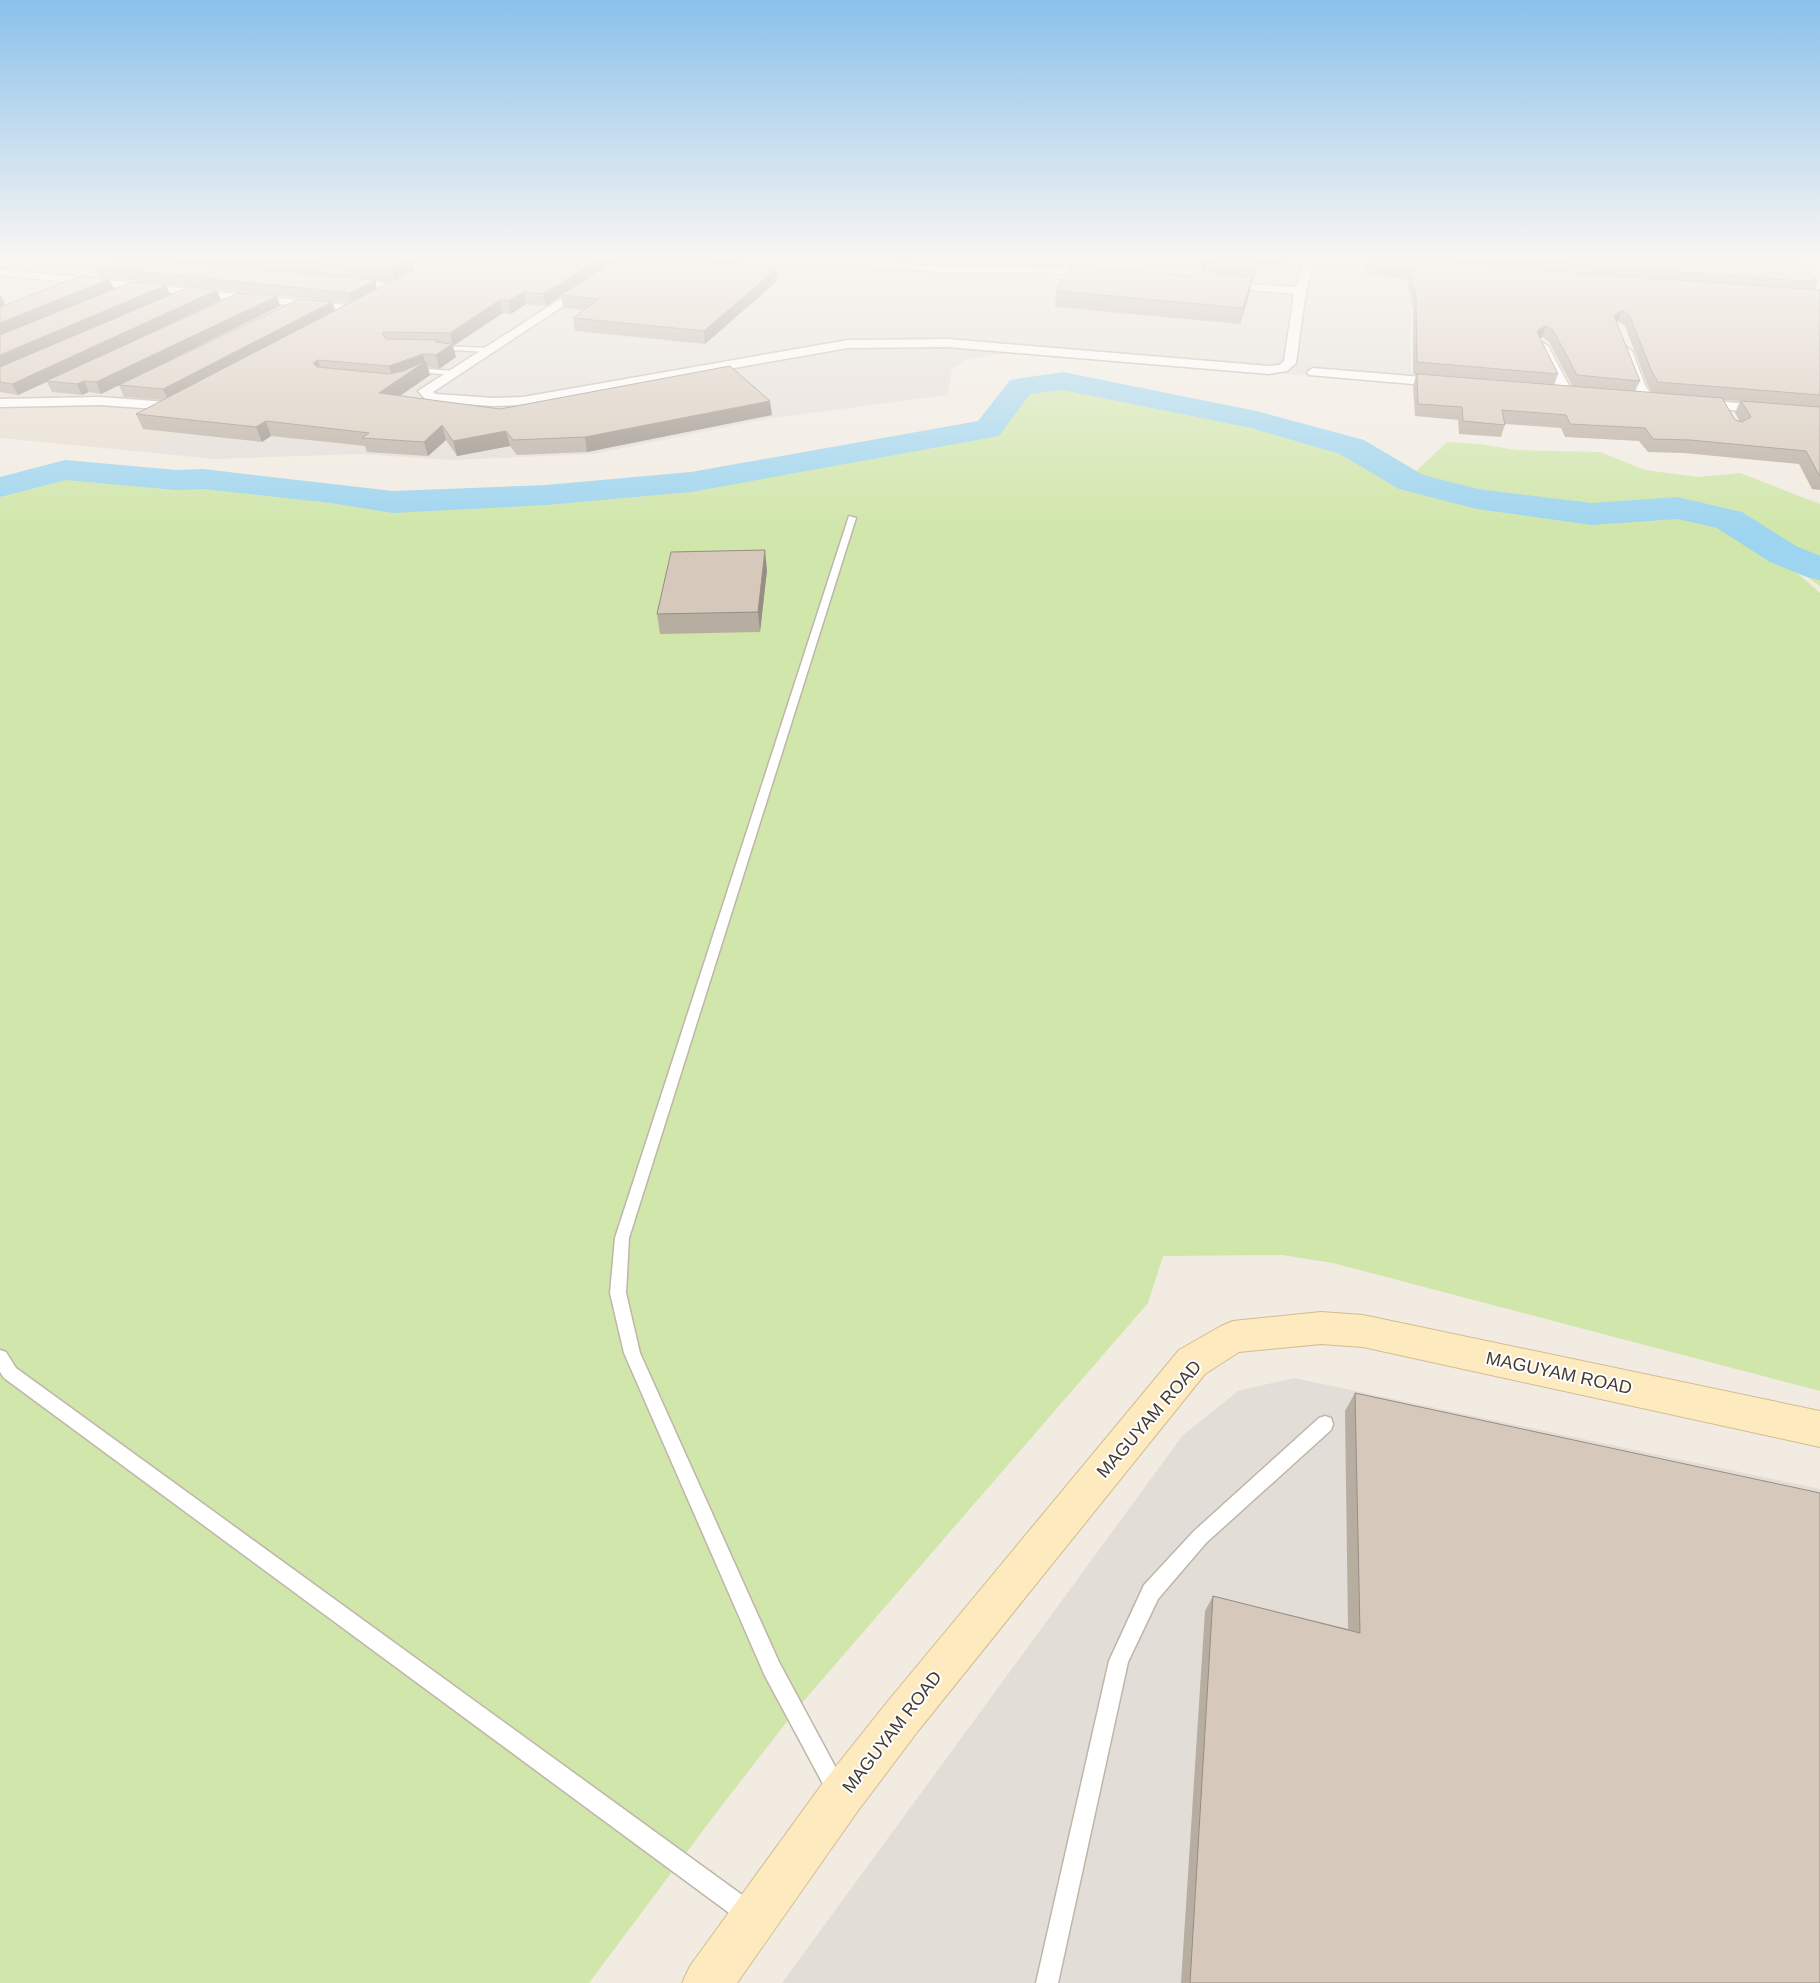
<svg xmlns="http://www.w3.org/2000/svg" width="1820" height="1983" font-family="Arial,sans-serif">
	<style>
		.residential { fill: #e5ddd0 }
		.industrial { fill: #e3ddd7 }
		.green { fill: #d0e6aa }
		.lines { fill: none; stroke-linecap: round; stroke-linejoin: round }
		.river { fill: #9dd4ef; fill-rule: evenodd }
		.lane-casing { stroke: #bfb5a8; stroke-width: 3 }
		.street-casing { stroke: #bfb5a8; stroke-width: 3 }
		.secondary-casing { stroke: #d2bc91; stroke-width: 2 }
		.lane { fill: #fff; fill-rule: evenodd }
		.street { fill: #fff; fill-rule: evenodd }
		.secondary { fill: #feeabf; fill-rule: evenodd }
		.wall { fill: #b8ada1; fill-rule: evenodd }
		.shaded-wall { fill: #968d83 }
		.building { fill: #d6c9bb; stroke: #968d83 }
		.labels { text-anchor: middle; stroke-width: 4; stroke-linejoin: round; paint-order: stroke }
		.near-street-label { font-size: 18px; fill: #423b33; stroke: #fff }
	</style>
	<rect width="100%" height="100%" fill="#f1ebe2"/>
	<path class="residential" d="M0,258H486L146,452L0,438Z"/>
	<path class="industrial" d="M486,258H1420L1820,289V300L1411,282V377L1316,368L1309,376L1030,352L990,355L967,360L952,369L948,395L772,418L593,454L452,460L360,454L213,459L146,452Z
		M1294,1378L1820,1489V1983H782L1183,1435L1238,1391Z"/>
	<path class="green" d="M1062,383L1256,423L1347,449L1404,483L1447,442L1478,444L1517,450L1600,452L1645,470L1698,477L1740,473L1820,504V586L1779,557L1820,593V1391L1333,1263L1282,1255L1163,1256L1148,1303L795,1711L713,1817L589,1983H0V491L66,473L325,496L394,506L567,496L689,485L995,431L1026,389Z"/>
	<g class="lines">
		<path class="river" d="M1063,372L1256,411L1364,440L1423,475L1478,489L1592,503L1677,497L1742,512L1796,546L1820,556V580L1807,577L1770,562L1717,528L1677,519L1592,525L1477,509L1399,489L1340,454L1251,428L1063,390L1030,394L999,436L691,492L546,505L393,513L331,503L203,489L176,490L66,480L0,497V477L65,460L176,470L203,469L393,491L546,485L691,472L978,421L1010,380Z"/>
		<g class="lane-casing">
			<path id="lane" d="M437,346L489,348L492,350L489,352L435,349Z
				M427,369L454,371L457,373L454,375L428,373L417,378L412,377Z
				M849,516L856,518L629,1238L626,1293L640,1353L779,1662L844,1783L847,1790L844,1797L837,1800L830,1797L765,1676L624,1353L610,1293L615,1238Z
				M0,1350L6,1352L16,1368L756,1905L759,1913L756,1921L748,1924L740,1921L4,1378L0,1372Z
				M1325,1416L1331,1418L1333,1424L1331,1430L1206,1543L1158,1599L1128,1662L1058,1983H1036L1109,1661L1144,1585L1194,1531L1319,1418Z"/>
		</g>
		<g class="street-casing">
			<path id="street" d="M78,258C91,257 144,256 152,264L147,267L83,261Z
				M327,258H361L431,265L436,268L431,271L332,261Z
				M624,258H636L433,392L436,394L493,398L523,397L848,340L948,339L1269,366L1279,365L1284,361L1294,294L1216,287L1212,286L1211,284L1212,282L1296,287L1303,263C1312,255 1395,255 1404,263L1399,266L1341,261L1313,265L1306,291L1296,363L1287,371L1269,374L948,347L848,348L523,405L493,406L432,402L427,401L418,391Z
				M807,258C850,256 893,264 936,266C992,268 1048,267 1104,271L1109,274L1104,277L1051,273L936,272L812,261Z
				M0,269L355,306L361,309L355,312L0,275Z
				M342,279L396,284L401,287L396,290L338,284L337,282Z
				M1542,342L1548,346L1573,393L1571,396H1561L1559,393L1536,346Z
				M1626,347L1632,351L1645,385L1654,399L1652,402H1642L1633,385L1620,351Z
				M1313,368L1447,379L1453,383L1447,387L1309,375L1307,372Z
				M186,393L191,394L193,397L191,400L170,410L100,405L0,407V399L100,397L168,402Z
				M1692,399L1820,410V418L1687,406L1685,403L1687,400Z"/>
		</g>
		<g class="secondary-casing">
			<path id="secondary" d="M1321,1312L1363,1315L1820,1411V1447L1363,1347L1321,1344L1239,1352L1205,1374L918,1731L857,1812L737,1983H682L690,1966L825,1780L888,1701L1179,1350L1221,1326L1233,1321Z"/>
		</g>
		<use href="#lane" class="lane"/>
		<use href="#street" class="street"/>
		<use href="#secondary" class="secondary"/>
	</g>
	<path class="wall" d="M133,258H741L732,265L777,281L705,344L575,331L573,318L584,310L563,308L561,296L546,306L526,304L511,314L503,313L453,346L456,357L439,369L428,367L430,375L400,396L500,409L772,415L587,452L517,455L510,446L457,456L446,440L428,456L367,452L365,446L271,436L262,442L143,429L136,414L164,400L124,397L119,385L332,302L335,310L350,303L99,277L95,267L375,280L377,289L390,282ZM412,261L416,262L427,263L414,269Z
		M1203,258H1286L1285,266L1258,264L1253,282L1251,281L1250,292L1240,324L1055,307L1056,291L1196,277L1199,273ZM1205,270L1211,272V274L1203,273Z
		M1367,258H1796L1818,282L1814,290H1820V490L1812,489L1799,464L1684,453L1648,452L1639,441L1565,437L1561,428L1505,424L1501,437L1459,434L1458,420L1415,416L1413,386L1416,375L1413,374V309L1407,279L1365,275L1366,264ZM1618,321L1625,326L1647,384L1652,393L1635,391L1640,381L1616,323ZM1542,337L1549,342L1572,386L1554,385L1558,374L1540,338ZM1723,400L1740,401L1735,413L1740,422L1735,420Z
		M114,289L170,295L217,290L221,300L132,342L280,306L101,394L89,392L82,395L52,392L47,382L18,395L0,392V295L1,296L5,305Z
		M767,570L760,632L660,634L657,614Z
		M1355,1393L1820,1983H1181L1205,1611L1213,1596L1348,1629L1345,1411Z"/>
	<path class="shaded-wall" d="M601,258H621L561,295V296L546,306L543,294Z
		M724,258H741L717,275L716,263Z
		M1258,258V264L1253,282L1254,271Z
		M412,259L415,271L395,282L391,270Z
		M1207,260L1205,270L1201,277L1202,267Z
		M776,269L777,281L705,344L704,331Z
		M1252,277L1250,292L1240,324L1243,308Z
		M109,279L114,289L0,336V323Z
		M375,280L377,290L353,303L350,293Z
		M166,285L170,295L0,368V355Z
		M217,290L221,300L18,395L12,384Z
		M524,292L526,304L511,314L508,301Z
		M0,296H1L6,306L0,308Z
		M277,296L280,306L101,394L96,382Z
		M500,300L503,313L453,346L450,333Z
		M332,302L336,312L168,400L163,389Z
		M1622,310L1618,321L1609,328L1614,316Z
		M1546,326L1542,337L1534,341L1538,330Z
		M439,340L442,351L452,344L456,357L439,369L436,355L435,342Z
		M423,354L425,362L426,361L430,375L384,407L379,393L393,380L389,366Z
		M318,360L322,373L313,363Z
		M84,381L89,392L82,395L77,384Z
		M770,401L772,415L587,452L585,437Z
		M266,421L271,436L262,442L256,427Z
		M442,425L446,440L428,456L424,442Z
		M506,431L510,446L457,456L453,441Z
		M765,550L767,570L760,632L758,612Z"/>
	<path class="building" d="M121,258H129L375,280L350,293L95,267Z
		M259,258H398L412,259L391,270Z
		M436,258H601L543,294L524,292L508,301L500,300L450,333L384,332L382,333L386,339L439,340L435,342L452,344L436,355L423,354L389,366L318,360L313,363L317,367L389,374L403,371L426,361L379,393L500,409L730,366L770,401L585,437L513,440L506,431L453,441L442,425L424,442L362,438L369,433L266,421L256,427L136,414Z
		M619,258H724L716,263L776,269L704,331L573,318L599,299L561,295Z
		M1203,258H1258L1254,271L1212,268L1213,262L1207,260L1202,267H1200Z
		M1368,258H1415L1559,272L1820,290V395L1658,382L1652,372L1629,315L1622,310L1614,316L1640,381L1577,375L1553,330L1546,326L1538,330L1537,332L1558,374L1417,362L1416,298L1410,268L1368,265Z
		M1518,258H1796L1818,282L1559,263Z
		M1072,266L1196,277L1198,272L1252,277L1243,308L1056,291Z
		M81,276L109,279L0,323V307Z
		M132,282L166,285L0,355V335Z
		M189,287L217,290L12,384L0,382V367Z
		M239,293L277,296L96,382L84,381L77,384L46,381Z
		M299,299L332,302L163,389L119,385Z
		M1417,374L1722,398L1735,420L1742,422L1751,417L1741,401L1820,407V476L1819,475L1806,451L1690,440L1653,439L1645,428L1570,424L1566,415L1502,410L1505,425L1463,421L1462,407L1418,404Z
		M765,550L758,612L657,614L671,552Z
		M1355,1393L1820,1493V1983H1190L1213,1596L1360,1633Z"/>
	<linearGradient id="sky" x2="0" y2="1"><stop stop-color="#8ac1eb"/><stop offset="0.48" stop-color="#f9f6f2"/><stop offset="1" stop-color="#f9f6f2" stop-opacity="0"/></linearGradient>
	<rect width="1820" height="535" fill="url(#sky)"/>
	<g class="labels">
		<g class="near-street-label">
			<text transform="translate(1559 1373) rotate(12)" y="6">MAGUYAM ROAD</text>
			<text transform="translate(1149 1419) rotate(-49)" y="6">MAGUYAM ROAD</text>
			<text transform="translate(892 1732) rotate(-52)" y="6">MAGUYAM ROAD</text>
		</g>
	</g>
</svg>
